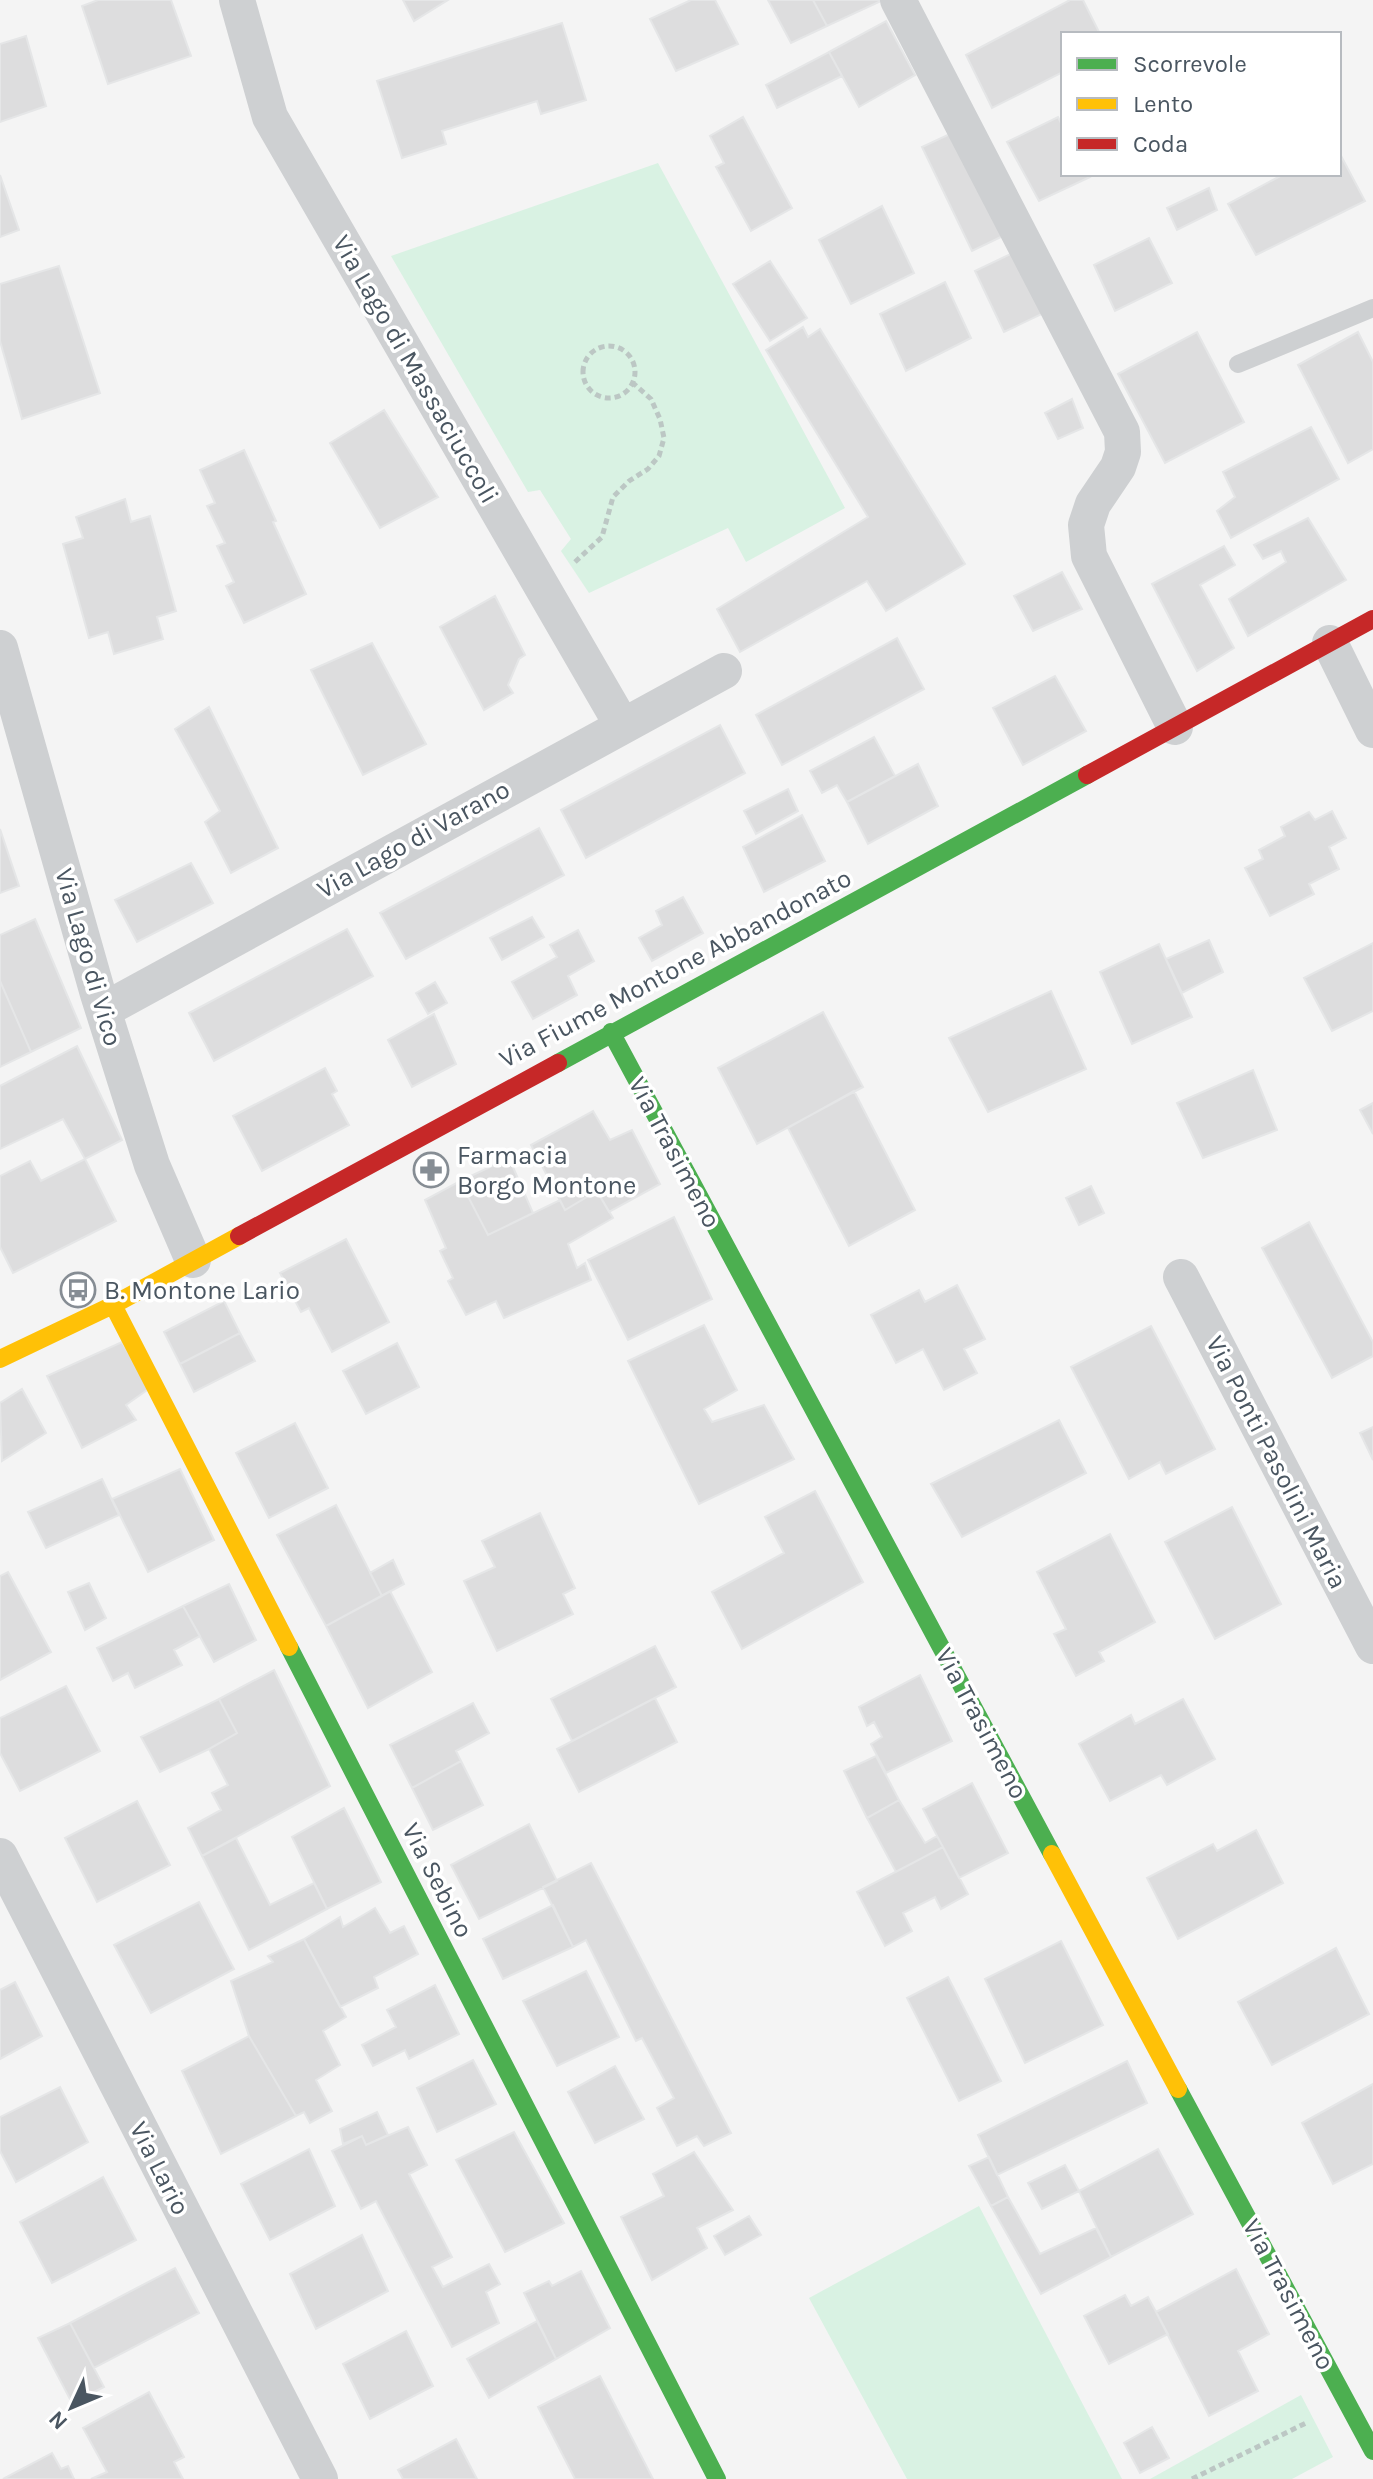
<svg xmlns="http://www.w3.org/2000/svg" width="1373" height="2479" font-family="Karla,sans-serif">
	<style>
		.green { fill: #d9f2e3 }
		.building { fill: #ddddde; stroke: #e5e6e7; stroke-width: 2 }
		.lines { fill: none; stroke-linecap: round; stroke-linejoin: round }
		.path { stroke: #bcc7c4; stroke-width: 5; stroke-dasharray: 6 4; stroke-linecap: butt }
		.lane { stroke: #ced0d2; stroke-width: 18 }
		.street { stroke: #ced0d2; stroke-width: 36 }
		.fast { stroke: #4caf50; stroke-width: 18 }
		.slow { stroke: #ffc107; stroke-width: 18 }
		.jam { stroke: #c62828; stroke-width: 18 }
		.labels { text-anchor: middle; stroke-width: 7; stroke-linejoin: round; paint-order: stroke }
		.street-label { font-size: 26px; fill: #4a5661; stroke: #fff }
		.poi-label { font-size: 26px; fill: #4a5661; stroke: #fff; text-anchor: start }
	</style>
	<rect width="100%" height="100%" fill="#f4f4f4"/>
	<path class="green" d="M658,163L845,508L746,562L728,528L589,593L561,551L571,539L540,490L528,492L391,256Z
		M979,2206L1122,2479H907L809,2298Z
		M1301,2395L1333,2457L1292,2479H1150Z"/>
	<path class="building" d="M98,0H171L191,56L108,84L82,6Z
		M403,0H448L414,21Z
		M691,0H715L738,44L676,71L650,19Z
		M768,0H813L827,26L791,43Z
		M813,0H883L827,26Z
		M1070,0H1083L1100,34H1063V72L992,108L966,55Z
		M886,21L915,75L859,107L829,52Z
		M562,23L586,100L541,114L537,101L442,131L446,144L402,158L377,81Z
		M26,36L46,106L0,122V44Z
		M829,52L842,76L777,108L766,85Z
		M743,117L792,208L751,231L716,167L724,163L710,136Z
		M1058,117L1063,127V174H1088L1090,177L1039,201L1007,142Z
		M954,132L1003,236L972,251L922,147Z
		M1339,152L1365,201L1256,255L1228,204L1284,174H1339Z
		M0,175L19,230L0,237Z
		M1209,188L1217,210L1177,230L1167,208Z
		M882,206L914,273L851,304L819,240Z
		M1149,238L1172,283L1115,311L1094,265Z
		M1021,249L1050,310L1004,332L975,271Z
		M770,261L807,318L770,341L733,284Z
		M59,266L100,393L22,419L0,341V284Z
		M945,282L971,338L906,371L880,314Z
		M803,327L808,337L820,329L965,564L886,611L867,581L740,652L717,609L868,517L766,350Z
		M1197,332L1244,422L1165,463L1118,374Z
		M1358,332L1373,362V449L1348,463L1298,365Z
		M1072,399L1083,428L1058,439L1045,413Z
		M384,410L438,497L380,528L330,443Z
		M1311,427L1339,479L1231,538L1217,511L1235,497L1223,472Z
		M244,450L276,521L273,522L306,594L244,623L226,586L234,582L217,546L225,543L207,506L215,503L200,470Z
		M125,499L131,522L150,516L176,611L157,617L163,639L114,654L108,632L89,638L63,544L83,538L76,517Z
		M1308,518L1346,580L1248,636L1229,599L1286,562L1281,551L1263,559L1254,545Z
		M1224,546L1235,565L1200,585L1234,648L1197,671L1152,584Z
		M1062,572L1082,609L1033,631L1014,596Z
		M495,596L525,655L519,659L508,685L513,693L484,710L440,627Z
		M897,638L924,689L782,765L756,715Z
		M372,643L426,744L363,775L311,670Z
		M1055,676L1086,731L1023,765L993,708Z
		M209,707L278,848L231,873L205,822L220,811L175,729Z
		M720,725L745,773L586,858L561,810Z
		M874,737L895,776L847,802L837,785L822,793L810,771Z
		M918,764L938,806L868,844L847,802Z
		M788,789L798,811L756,834L744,811Z
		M1332,811L1346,838L1329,847L1339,869L1309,884L1314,894L1270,916L1245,868L1263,859L1259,850L1285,836L1281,827L1309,812L1315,820Z
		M802,815L825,861L764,892L743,847Z
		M539,828L564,875L406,959L380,913Z
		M0,829L19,886L0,893Z
		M191,863L213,903L137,942L115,900Z
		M683,897L703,933L652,961L639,938L662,925L656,911Z
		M532,917L544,937L502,960L490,938Z
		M35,919L81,1028L31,1052L0,981V935Z
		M347,929L373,976L214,1061L189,1013Z
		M578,930L594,961L568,976L577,995L533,1019L512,982L557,957L550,945Z
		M1209,940L1223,972L1182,993L1166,959Z
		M1373,943V1011L1332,1031L1304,978Z
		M1159,944L1192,1017L1132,1044L1100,972Z
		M0,981L31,1052L0,1067Z
		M435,982L447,1003L428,1014L416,993Z
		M1051,991L1086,1069L988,1112L949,1038Z
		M823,1012L863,1087L757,1144L718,1068Z
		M434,1014L456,1064L412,1087L388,1040Z
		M77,1046L122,1140L85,1159L63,1119L0,1149V1086Z
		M325,1068L337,1091L332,1094L349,1125L262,1171L233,1116Z
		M1253,1070L1277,1130L1203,1158L1177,1103Z
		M854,1091L915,1210L849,1246L788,1128Z
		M1373,1103V1134L1360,1110Z
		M593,1111L610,1140L632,1130L660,1184L609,1212L597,1191L565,1210L531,1145Z
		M509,1158L533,1213L488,1235L460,1181Z
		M85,1159L116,1221L13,1273L0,1247V1176L30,1161L41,1181Z
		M460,1181L488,1235L560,1200L565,1210L597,1191L613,1218L568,1244L577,1268L585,1263L591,1280L504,1318L496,1301L466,1315L448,1281L453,1278L440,1251L446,1248L425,1200Z
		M1091,1186L1104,1213L1079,1225L1066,1198Z
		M674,1217L712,1299L628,1340L588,1260Z
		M1309,1222L1373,1342V1356L1332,1378L1262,1248Z
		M346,1239L389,1322L332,1352L309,1308L301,1312L280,1273Z
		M957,1285L985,1339L964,1349L977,1373L944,1390L923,1349L896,1363L871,1315L919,1290L925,1302Z
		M224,1301L240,1333L180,1364L164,1332Z
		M704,1325L737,1390L704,1409L712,1422L764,1405L794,1459L699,1504L628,1361Z
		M1151,1326L1215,1449L1166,1474L1160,1462L1129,1479L1071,1367Z
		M240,1333L255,1361L194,1392L180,1364Z
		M122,1342L150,1388L126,1405L136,1420L82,1448L47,1376Z
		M397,1343L419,1387L366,1414L343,1371Z
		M22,1389L46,1433L2,1461L0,1403Z
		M1059,1420L1086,1473L962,1537L931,1484Z
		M295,1423L328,1488L269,1518L236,1453Z
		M1373,1427V1460L1360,1433Z
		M180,1469L214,1540L148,1572L112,1499Z
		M102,1479L119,1515L46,1548L28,1512Z
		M815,1491L863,1582L742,1649L712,1592L784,1553L765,1517Z
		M336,1505L382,1596L326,1626L277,1535Z
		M1232,1507L1281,1604L1215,1639L1165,1542Z
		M540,1513L575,1588L563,1594L573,1614L497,1651L464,1581L495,1567L482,1541Z
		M1110,1534L1155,1622L1099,1652L1104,1661L1076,1676L1054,1634L1066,1629L1037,1572Z
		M393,1560L404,1584L382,1596L370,1573Z
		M8,1572L51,1652L0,1680V1576Z
		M89,1583L106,1618L85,1630L68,1592Z
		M229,1584L256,1640L214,1662L183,1606Z
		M390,1591L432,1672L368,1708L326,1626Z
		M183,1606L200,1636L174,1650L182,1665L135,1688L128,1673L113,1681L97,1648Z
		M655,1646L676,1687L572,1741L551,1699Z
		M274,1670L330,1786L202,1856L188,1828L221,1810L212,1793L228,1785L209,1749L237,1733L219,1699Z
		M920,1675L952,1741L886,1773L871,1744L882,1737L874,1722L867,1726L859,1707Z
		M66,1686L100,1751L20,1791L0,1753V1718Z
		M655,1698L677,1742L579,1792L557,1749Z
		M219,1699L237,1733L209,1749L160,1772L141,1737Z
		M1183,1699L1215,1759L1167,1785L1161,1775L1110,1801L1079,1744L1131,1715L1135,1724Z
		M473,1703L489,1733L456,1751L461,1761L412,1788L390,1745Z
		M876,1756L899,1800L867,1818L844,1771Z
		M461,1761L483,1805L433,1830L412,1788Z
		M972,1783L1008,1853L959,1878L923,1809Z
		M899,1800L925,1843L937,1836L943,1847L896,1872L867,1818Z
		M137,1801L170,1865L97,1902L65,1838Z
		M344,1808L381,1882L327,1909L292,1837Z
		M529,1824L557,1881L479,1919L451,1865Z
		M1256,1830L1283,1883L1178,1939L1147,1878L1213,1844L1217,1851Z
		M236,1838L270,1905L314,1883L327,1909L249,1950L202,1856Z
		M943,1847L968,1894L941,1909L935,1897L903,1913L912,1931L885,1946L857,1892Z
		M591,1863L731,2133L704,2146L697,2136L677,2146L657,2108L674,2098L642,2038L636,2041L586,1940L573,1947L543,1887Z
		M199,1902L234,1969L151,2013L114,1945Z
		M553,1905L573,1947L503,1979L483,1939Z
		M375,1908L390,1933L404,1926L418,1954L374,1977L378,1988L340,2007L304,1939L340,1917L343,1927Z
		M304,1939L346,2017L323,2031L340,2065L316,2080L332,2111L310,2123L304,2112L296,2116L249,2036L231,1981L273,1962L268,1956Z
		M1061,1941L1103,2025L1025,2063L985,1979Z
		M1336,1948L1369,2014L1272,2065L1238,2002Z
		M586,1971L619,2037L557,2066L523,2001Z
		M948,1977L1001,2081L959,2101L907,1998Z
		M15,1982L42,2036L0,2059V1990Z
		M435,1985L459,2034L409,2059L405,2050L373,2066L362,2045L396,2027L387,2010Z
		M249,2036L296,2116L221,2154L182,2071Z
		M473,2060L496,2104L437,2132L417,2088Z
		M1127,2061L1147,2103L997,2175L978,2135Z
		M615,2066L644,2119L595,2143L568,2092Z
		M1373,2084V2164L1333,2184L1302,2123Z
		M60,2087L88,2142L16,2182L0,2151V2117Z
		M377,2112L388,2135L366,2145L362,2136L343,2144L340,2129Z
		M408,2127L427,2165L409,2174L452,2257L432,2267L443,2287L489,2264L500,2284L486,2292L499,2323L452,2347L376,2201L361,2209L332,2151L362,2136L366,2145Z
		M514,2132L564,2223L505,2252L456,2160Z
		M309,2149L335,2206L270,2240L241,2184Z
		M1158,2149L1193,2214L1111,2257L1079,2191Z
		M694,2152L733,2210L697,2228L707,2248L652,2280L621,2217L664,2196L653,2174Z
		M989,2157L1008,2197L991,2206L969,2166Z
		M1065,2165L1079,2191L1042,2209L1028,2183Z
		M103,2177L136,2240L52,2283L20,2222Z
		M1008,2197L1040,2254L1096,2228L1111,2257L1041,2294L991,2206Z
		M749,2216L761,2235L725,2255L714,2236Z
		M362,2235L388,2291L316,2329L290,2274Z
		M175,2268L199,2313L94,2368L70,2323Z
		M1236,2269L1269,2334L1238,2351L1258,2391L1209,2416L1156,2312Z
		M581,2271L610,2328L556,2359L524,2293L549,2281L552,2286Z
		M1125,2295L1131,2306L1148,2297L1168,2334L1109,2364L1084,2316Z
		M537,2321L556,2359L489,2398L467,2359Z
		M70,2323L104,2387L72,2403L38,2338Z
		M406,2331L433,2386L370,2419L343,2364Z
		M600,2376L653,2479H575L538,2407Z
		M149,2392L184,2457L174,2462L183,2479H91L107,2472L83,2428Z
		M1152,2427L1169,2458L1140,2473L1124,2443Z
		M456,2439L477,2479H403L398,2470Z
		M52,2453L61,2469L68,2466L74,2479H3Z"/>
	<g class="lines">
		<path class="path" d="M583 372a26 26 0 1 1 52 0a26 26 0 1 1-52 0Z
			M575,562L602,537L613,497L629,481L648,469L659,456L664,438L660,419L651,399L633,383
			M1192,2479L1306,2423"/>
		<path class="lane" d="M1238,364L1373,308"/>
		<path class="street" d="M237,0L270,117L622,725
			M898,0L1122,432L1123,452L1118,467L1093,504L1086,525L1089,556L1175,727
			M1330,643L1373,730
			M0,648L98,994L152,1165L193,1260
			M104,1010L724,671
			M1181,1277L1373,1646
			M0,1856L320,2479"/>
		<path class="fast" d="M611,1032L1052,1854
			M558,1063L1087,775
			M289,1647L717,2479
			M1178,2089L1373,2451"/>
		<path class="slow" d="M113,1305L289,1647
			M0,1359L113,1305L239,1236
			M1052,1854L1178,2089"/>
		<path class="jam" d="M1087,775L1373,619
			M239,1236L558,1063"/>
	</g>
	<defs>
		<g id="pharmacy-ring" transform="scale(1.8)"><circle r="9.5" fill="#fff" stroke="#868d94" stroke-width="1.5"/><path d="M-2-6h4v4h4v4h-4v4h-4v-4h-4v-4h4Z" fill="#868d94"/></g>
		<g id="bus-ring" transform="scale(1.8)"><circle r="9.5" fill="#fff" stroke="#868d94" stroke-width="1.5"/><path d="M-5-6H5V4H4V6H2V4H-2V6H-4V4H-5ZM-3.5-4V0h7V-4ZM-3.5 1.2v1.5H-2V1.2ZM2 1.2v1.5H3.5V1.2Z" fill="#868d94"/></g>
	</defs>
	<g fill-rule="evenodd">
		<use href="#pharmacy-ring" x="431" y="1170"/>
		<use href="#bus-ring" x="78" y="1290"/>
	</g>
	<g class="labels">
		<g class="street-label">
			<text transform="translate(416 369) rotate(60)" y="9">Via Lago di Massaciuccoli</text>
			<text transform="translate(413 839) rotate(-29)" y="9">Via Lago di Varano</text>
			<text transform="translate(89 957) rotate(74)" y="9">Via Lago di Vico</text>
			<text transform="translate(675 968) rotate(-28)" y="9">Via Fiume Montone Abbandonato</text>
			<text transform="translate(675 1152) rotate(62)" y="9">Via Trasimeno</text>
			<text transform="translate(1277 1462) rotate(63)" y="9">Via Ponti Pasolini Maria</text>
			<text transform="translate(982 1723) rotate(62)" y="9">Via Trasimeno</text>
			<text transform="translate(438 1880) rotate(63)" y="9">Via Sebino</text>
			<text transform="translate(160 2168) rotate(63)" y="9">Via Lario</text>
			<text transform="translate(1289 2294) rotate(62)" y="9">Via Trasimeno</text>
		</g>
		<g class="poi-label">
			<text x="457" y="1164">Farmacia<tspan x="457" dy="30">Borgo Montone</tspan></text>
			<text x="104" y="1299">B. Montone Lario</text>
		</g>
	</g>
	<rect x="1061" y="32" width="280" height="144" fill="#ffffff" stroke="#b7bbc0" stroke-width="2"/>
	<rect x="1077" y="58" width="40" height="12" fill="#4caf50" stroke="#b7bbc0" stroke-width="2"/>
	<text x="1133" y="72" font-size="24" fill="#4a5661">Scorrevole</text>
	<rect x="1077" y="98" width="40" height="12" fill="#ffc107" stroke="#b7bbc0" stroke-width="2"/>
	<text x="1133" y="112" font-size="24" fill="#4a5661">Lento</text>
	<rect x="1077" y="138" width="40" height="12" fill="#c62828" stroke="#b7bbc0" stroke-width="2"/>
	<text x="1133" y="152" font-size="24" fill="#4a5661">Coda</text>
	<g transform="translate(72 2407) rotate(226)" stroke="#ffffff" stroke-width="6" paint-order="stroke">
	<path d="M0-6L14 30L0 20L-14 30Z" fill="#4a5661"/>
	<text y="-12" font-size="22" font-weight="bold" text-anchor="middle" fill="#4a5661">N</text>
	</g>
</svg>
